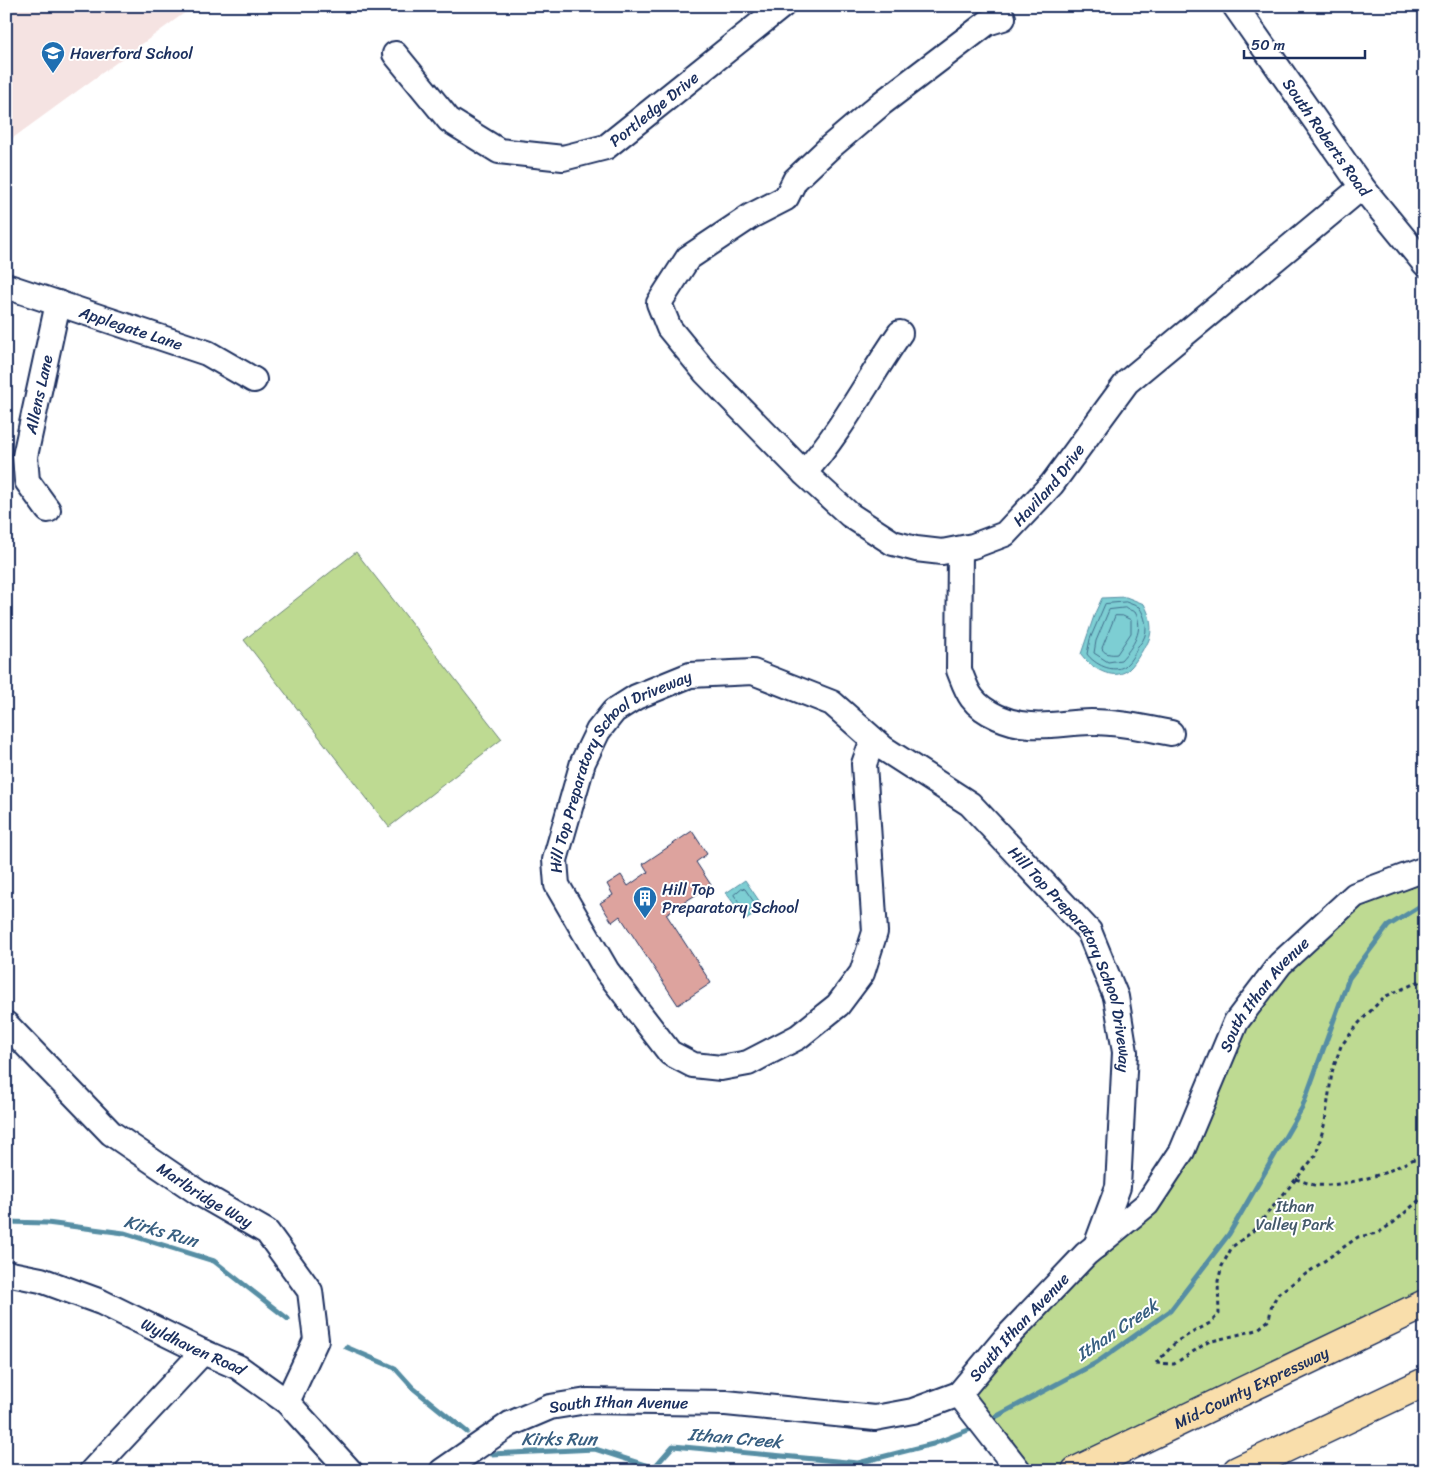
<svg xmlns="http://www.w3.org/2000/svg" width="1431" height="1477" font-family="Sriracha,sans-serif">
	<style>
		.built { fill: #f5e3e2 }
		.green { fill: #beda92; stroke: #6c8478 }
		.water { fill: #7dced3; stroke: #568ea4 }
		.lines { fill: none; stroke-linecap: round; stroke-linejoin: round }
		.shore { stroke: #426f8d; stroke-width: 1 }
		.stream { stroke: #568ea4; stroke-width: 5 }
		.building { fill: #dda39e; stroke: #1b2f5e }
		.minor-casing { stroke: #1b2f5e; stroke-width: 28 }
		.highway-casing { stroke: #1b2f5e; stroke-width: 31 }
		.path { stroke: #1b2f5e; stroke-width: 3; stroke-dasharray: 4 4; stroke-linecap: butt }
		.minor { stroke: #fff; stroke-width: 24 }
		.highway { stroke: #f9deab; stroke-width: 28 }
		.labels { text-anchor: middle; stroke-width: 4; stroke-linejoin: round; paint-order: stroke }
		.poi-label { font-size: 16px; fill: #1b2f5e; stroke: #fff; text-anchor: start }
		.street-label { font-size: 16px; fill: #1b2f5e; stroke: #fff }
		.park-label { font-size: 16px; fill: #445a6b; stroke: #fff }
		.water-label { font-size: 18px; font-style: italic; fill: #385f81; stroke: #fff }
	</style>
	<rect width="100%" height="100%" fill="#fff"/>
	<filter id="ink" filterUnits="userSpaceOnUse"><feTurbulence type="fractalNoise" baseFrequency=".02" numOctaves="2"/><feDisplacementMap in="SourceGraphic" scale="10" xChannelSelector="R" yChannelSelector="G"/><feConvolveMatrix kernelMatrix="1 2 1 2 8 2 1 2 1" color-interpolation-filters="sRGB"/></filter>
	<g filter="url(#ink)">
		<path class="built" d="M6,6H194L6,143Z"/>
		<path class="green" d="M356,552L502,739L389,827L244,640Z
			M1425,869V1296L1075,1471H1010L959,1394L1147,1204L1236,1022L1355,895Z"/>
		<path class="water" d="M1126,597L1144,604C1150,615 1154,630 1148,642C1147,645 1143,648 1142,651C1138,657 1134,665 1128,670C1112,682 1090,667 1081,654L1095,613L1102,598Z
			M745,880L764,908L746,920L726,893Z"/>
		<g class="lines">
			<path class="shore" d="M1126,602L1139,607C1145,615 1149,630 1143,640C1142,642 1140,644 1138,646C1135,653 1131,661 1125,666C1113,674 1094,664 1087,654L1090,639L1105,604Z
				M1125,608L1135,612C1145,629 1133,647 1121,660L1108,662L1094,653L1096,641L1109,610Z
				M1123,616L1131,620V633L1117,654C1112,655 1103,654 1102,648L1115,616Z
				M742,888L745,889L756,905L755,908L748,912H746L734,895Z"/>
			<path class="stream" d="M6,1222L47,1223L124,1233L214,1261L288,1319
				M346,1347L395,1368L413,1388L467,1432
				M988,1421L1096,1363L1170,1311L1229,1234L1302,1108L1349,978L1388,926L1425,903
				M491,1454L595,1449L654,1468
				M651,1471L673,1446L858,1463L933,1444L976,1427"/>
		</g>
		<path class="building" d="M692,831L707,854L696,862L711,885L666,914L711,983L678,1005L620,916L612,922L600,903L613,895L607,884L621,875L628,886L648,872L643,864Z"/>
		<g class="lines">
			<g class="minor-casing">
				<g id="minor">
					<path id="s1" d="M1235,6L1362,187L1425,264"/>
					<path id="s2" d="M1003,18L987,23L882,103L829,148L795,180L786,198L751,216L688,258L659,303L669,328L705,372L807,476L850,515L893,543L916,549L942,552L973,546L1005,534L1052,484L1127,382L1362,187"/>
					<path id="s3" d="M395,54L449,120L499,151L563,158L606,147L782,6"/>
					<path id="s4" d="M6,286L207,353L254,380"/>
					<path d="M804,473C842,431 868,379 900,333"/>
					<path id="s5" d="M48,510L27,481L25,456L58,303"/>
					<path d="M960,549L959,670C963,680 966,690 972,698C984,714 1010,724 1030,725C1050,727 1071,722 1091,722C1118,722 1145,728 1171,733"/>
					<path id="s6" d="M873,739L864,764L875,932L862,973L838,1005L798,1037L748,1063L721,1068L693,1065L670,1053L607,971L557,885L555,860L583,762L598,731L614,711L636,697L690,675L753,672L832,703L883,748L970,804L1089,931L1116,997L1125,1052L1118,1187L1096,1246"/>
					<path id="s7" d="M6,1024L111,1133L199,1193L267,1232L310,1291L316,1340L287,1402"/>
					<path id="s8" d="M6,1273L41,1280L101,1302L203,1352L238,1367L287,1402L350,1471"/>
					<path d="M959,1394L1019,1471"/>
					<path d="M92,1471L203,1352"/>
					<path id="s9" d="M442,1471L510,1424L550,1407L587,1401L726,1403L875,1418L913,1411L959,1394L1005,1339L1086,1254L1147,1204L1182,1151L1236,1022L1280,964L1355,895L1425,869"/>
				</g>
			</g>
			<g class="highway-casing">
				<g id="highway">
					<path id="s10" d="M1076,1471L1425,1304"/>
					<path d="M1237,1471L1425,1382"/>
				</g>
			</g>
			<path class="path" d="M1296,1179C1302,1181 1309,1184 1315,1185C1335,1187 1375,1178 1393,1169C1404,1164 1413,1159 1425,1155
				M1156,1363L1177,1341L1210,1323L1219,1314L1218,1281L1222,1266L1232,1247L1252,1232L1316,1155L1325,1122L1332,1072L1341,1046L1359,1023L1384,997L1425,979
				M1156,1363L1174,1364L1208,1342L1257,1330L1269,1320L1272,1304L1279,1293L1358,1237L1378,1233L1393,1223L1424,1196L1425,1193"/>
			<use href="#minor" class="minor"/>
			<use href="#highway" class="highway"/>
		</g>
	</g>
	<defs>
		<g id="school-pin" transform="scale(1.25)"><path d="M0 17L-7.5 6A9.5 9.5 0 1 1 7.5 6Z" fill="#1f6fb2" stroke="#fff"/><path d="M0-5L7-2L0 1L-7-2ZM-4 1L0 2.5L4 1V4Q0 6-4 4Z" fill="#fff"/></g>
		<g id="building-pin" transform="scale(1.25)"><path d="M0 17L-7.5 6A9.5 9.5 0 1 1 7.5 6Z" fill="#1f6fb2" stroke="#fff"/><path d="M-4-6H4V6H1V3H-1V6H-4ZM-2.5-4.3h1.7v1.8h-1.7ZM.8-4.3h1.7v1.8H.8ZM-2.5-1h1.7V.8h-1.7ZM.8-1h1.7V.8H.8Z" fill="#fff"/></g>
	</defs>
	<g fill-rule="evenodd">
		<use href="#school-pin" x="53" y="53"/>
		<use href="#building-pin" x="645" y="898"/>
	</g>
	<g class="labels">
		<g class="poi-label">
			<text x="70" y="59">Haverford School</text>
			<text x="662" y="895">Hill Top<tspan x="662" dy="18">Preparatory School</tspan></text>
		</g>
		<g class="street-label">
			<text dy="6" stroke="none"><textPath href="#s3" startOffset="314">Portledge Drive</textPath></text>
			<text dy="6" stroke="none"><textPath href="#s1" startOffset="160">South Roberts Road</textPath></text>
			<text dy="6" stroke="none"><textPath href="#s4" startOffset="132">Applegate Lane</textPath></text>
			<text dy="6" stroke="none"><textPath href="#s5" startOffset="124">Allens Lane</textPath></text>
			<text dy="6" stroke="none"><textPath href="#s2" startOffset="974">Haviland Drive</textPath></text>
			<text dy="6" stroke="none"><textPath href="#s6" startOffset="812">Hill Top Preparatory School Driveway</textPath></text>
			<text dy="6" stroke="none"><textPath href="#s6" startOffset="1452">Hill Top Preparatory School Driveway</textPath></text>
			<text dy="6" stroke="none"><textPath href="#s9" startOffset="1050">South Ithan Avenue</textPath></text>
			<text dy="6" stroke="none"><textPath href="#s7" startOffset="264">Marlbridge Way</textPath></text>
			<text dy="6" stroke="none"><textPath href="#s9" startOffset="630">South Ithan Avenue</textPath></text>
			<text dy="6" stroke="none"><textPath href="#s8" startOffset="202">Wyldhaven Road</textPath></text>
			<text dy="6" stroke="none"><textPath href="#s10" startOffset="194">Mid-County Expressway</textPath></text>
			<text dy="6" stroke="none"><textPath href="#s9" startOffset="195">South Ithan Avenue</textPath></text>
		</g>
		<g class="park-label">
			<text x="1295" y="1212">Ithan<tspan x="1295" dy="18">Valley Park</tspan></text>
		</g>
		<g class="water-label">
			<text transform="translate(161 1231) rotate(16)" y="6">Kirks Run</text>
			<text transform="translate(1117 1330) rotate(-34)" y="6">Ithan Creek</text>
			<text transform="translate(735 1438) rotate(5)" y="6">Ithan Creek</text>
			<text x="559" y="1445">Kirks Run</text>
		</g>
	</g>
	<rect width="1431" height="1477" fill="none" stroke="#fff" stroke-width="25"/>
	<rect x="12" y="12" width="1406" height="1452" fill="none" stroke="#1b2f5e" stroke-width="2" filter="url(#ink)"/>
	<path d="M1244 50v8h121v-8" fill="none" stroke="#1b2f5e" stroke-width="2.5"/>
	<text x="1251" y="50" font-size="15" fill="#1b2f5e" stroke="#ffffff" stroke-width="4" paint-order="stroke">50 m</text>
</svg>
